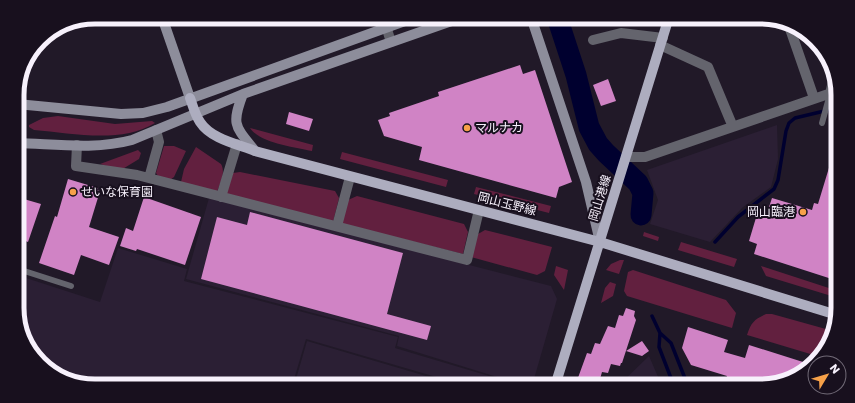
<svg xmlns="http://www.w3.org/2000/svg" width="855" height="403" font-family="Poppins,'Noto Sans JP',sans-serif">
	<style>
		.built { fill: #2b1f34 }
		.green { fill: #62203f }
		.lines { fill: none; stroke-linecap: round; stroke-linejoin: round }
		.stream { stroke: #00002f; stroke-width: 3.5 }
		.river { stroke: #00002f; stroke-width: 21 }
		.building { fill: #d083c5 }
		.lane { stroke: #64646d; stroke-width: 6 }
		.street { stroke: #64646d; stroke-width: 10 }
		.secondary { stroke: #8d8d9b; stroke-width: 10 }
		.primary { stroke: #adadbf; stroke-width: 10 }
		.poi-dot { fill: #f7a149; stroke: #18101e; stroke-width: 1.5 }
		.labels { text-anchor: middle; stroke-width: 4; stroke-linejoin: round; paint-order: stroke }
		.poi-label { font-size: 12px; fill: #f7f1fc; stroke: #18101e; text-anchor: start }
		.street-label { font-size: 12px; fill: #f7f1fc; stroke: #18101e }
		.rim { fill: none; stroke: #f7f1fc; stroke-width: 5 }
	</style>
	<rect width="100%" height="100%" fill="#211928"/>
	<path class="built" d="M777,125L778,159L771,187L743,207L710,242L650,224L658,200L647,170Z
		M209,198L551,286L557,299L532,386H526L397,346L399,336L186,279Z
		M118,248L187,269L184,281L398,337L395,348L523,386H467L306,339L292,386H95L75,382L87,345L75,382L65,380L33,355L18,318V304L26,278L100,302Z
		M307,341L460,386H294Z
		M649,356L662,386H618Z"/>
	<path class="green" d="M58,116L115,124L152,121L155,123C121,144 72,133 34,130L29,127V125L43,118Z
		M250,128L313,145L312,151C295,147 260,143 250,128Z
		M164,146H174L186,151L174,177L170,180L158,176L156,173Z
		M196,147L221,164C226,173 220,183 217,192L181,182L184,169Z
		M138,150L141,153L139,159L121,170L100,164Z
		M342,152L448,180L446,187L340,159Z
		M240,172L335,191L339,198L333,222L226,194L233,173Z
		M476,187L551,206L549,213L474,194Z
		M357,196L464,224L468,232L463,254L342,224L348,200Z
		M485,230L552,247L545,271L537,275L471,257L478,234Z
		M644,232L659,237L658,241L643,236Z
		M681,242L737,259L734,267L678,250Z
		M620,260H624L619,274L606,270L611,264Z
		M556,266L568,270L564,290L554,275Z
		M761,266L838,291V298L766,276Z
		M633,270L726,300L736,313L732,328L627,296L624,291L628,272Z
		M610,282L616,284L613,296L601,303L605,288Z
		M766,314H772L833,331L832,338L817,356L747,335C751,322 755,319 766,314Z"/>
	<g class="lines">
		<path class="stream" d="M715,242L738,217L774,189L778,180L786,131L789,123L795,118L837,108
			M652,316L660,333L659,347L674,386
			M660,333L671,343L688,386"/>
		<path class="river" d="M557,17L576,75L589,127L598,144L606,153L638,183L643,193L641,215"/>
	</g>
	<path class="building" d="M520,65L523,74L535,70L572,182L559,187L556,198L419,160L422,147L384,136L378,120L390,116L389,113L439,96L438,92Z
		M608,79L616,101L601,106L593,85Z
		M289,112L313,119L309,131L286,124Z
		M835,148H838V281L754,254L757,244L749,241L758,211L767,213L772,198L812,210L814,203L818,204Z
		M68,179L98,188L97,190L100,191L89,227L119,237L109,265L81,255L74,275L39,263L55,216L57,217Z
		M17,197L41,204L28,242L18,238Z
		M144,197L201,217L185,265L137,249L136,251L120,246L126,228L133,231Z
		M250,212L403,253L387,314L431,326L427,340L201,279L217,217L247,225Z
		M626,308L635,311L634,316L636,320L622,363H621L620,366L611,364L608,373L602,372L598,386H575L587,353L591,354L595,343L600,344L608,326L615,328L619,315L623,316Z
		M688,327L728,340L724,352L745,358L749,345L803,362L799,373L792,371L788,378L765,386H724L727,376L691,365L682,348Z
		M642,341L649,351L642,356L626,351Z"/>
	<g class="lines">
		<path class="lane" d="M822,123L830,94
			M18,269L71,286"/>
		<path class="street" d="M383,17L391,42
			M788,23L814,98
			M593,40L621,33L663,38
			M660,45L708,67L733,127
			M830,94L834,77
			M77,145L76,166L137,175L467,260L479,210
			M626,157H645L837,91
			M149,178L159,142L156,130
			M221,197L237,144
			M337,226L350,177"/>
		<path class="secondary" d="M162,17L190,98
			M531,17L586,182L600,242
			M243,94C231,125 235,126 255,151
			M17,104L121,114L143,113L167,107L416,17
			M17,114L18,104
			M17,143C55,144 95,150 132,140L243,94L463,17"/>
		<path class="primary" d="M190,98C193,106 195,115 200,122C211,139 237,144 255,151L600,242L837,315
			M555,386L669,17"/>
	</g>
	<g class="poi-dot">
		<circle cx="467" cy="128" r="4"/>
		<circle cx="73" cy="192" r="4"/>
		<circle cx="803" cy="212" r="4"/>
	</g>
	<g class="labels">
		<g class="poi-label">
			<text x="475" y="132">マルナカ</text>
			<text x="81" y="196">せいな保育園</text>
			<text x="795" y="216" text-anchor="end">岡山臨港</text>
		</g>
		<g class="street-label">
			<text transform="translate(600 198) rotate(-73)" y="4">岡山港線</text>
			<text transform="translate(507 204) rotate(14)" y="4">岡山玉野線</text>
		</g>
	</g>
	<path d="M0 0H855V403H0ZM95 24H760A71 71 0 0 1 831 95V308A71 71 0 0 1 760 379H95A71 71 0 0 1 24 308V95A71 71 0 0 1 95 24Z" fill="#18101e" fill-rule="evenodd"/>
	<path class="rim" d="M95 24H760A71 71 0 0 1 831 95V308A71 71 0 0 1 760 379H95A71 71 0 0 1 24 308V95A71 71 0 0 1 95 24Z"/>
	<g transform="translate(827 375) rotate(52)"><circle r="19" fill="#18101e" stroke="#716a77"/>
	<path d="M0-3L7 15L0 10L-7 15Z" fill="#f7a149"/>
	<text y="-6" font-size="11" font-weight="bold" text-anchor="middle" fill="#f7f1fc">N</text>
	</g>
</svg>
